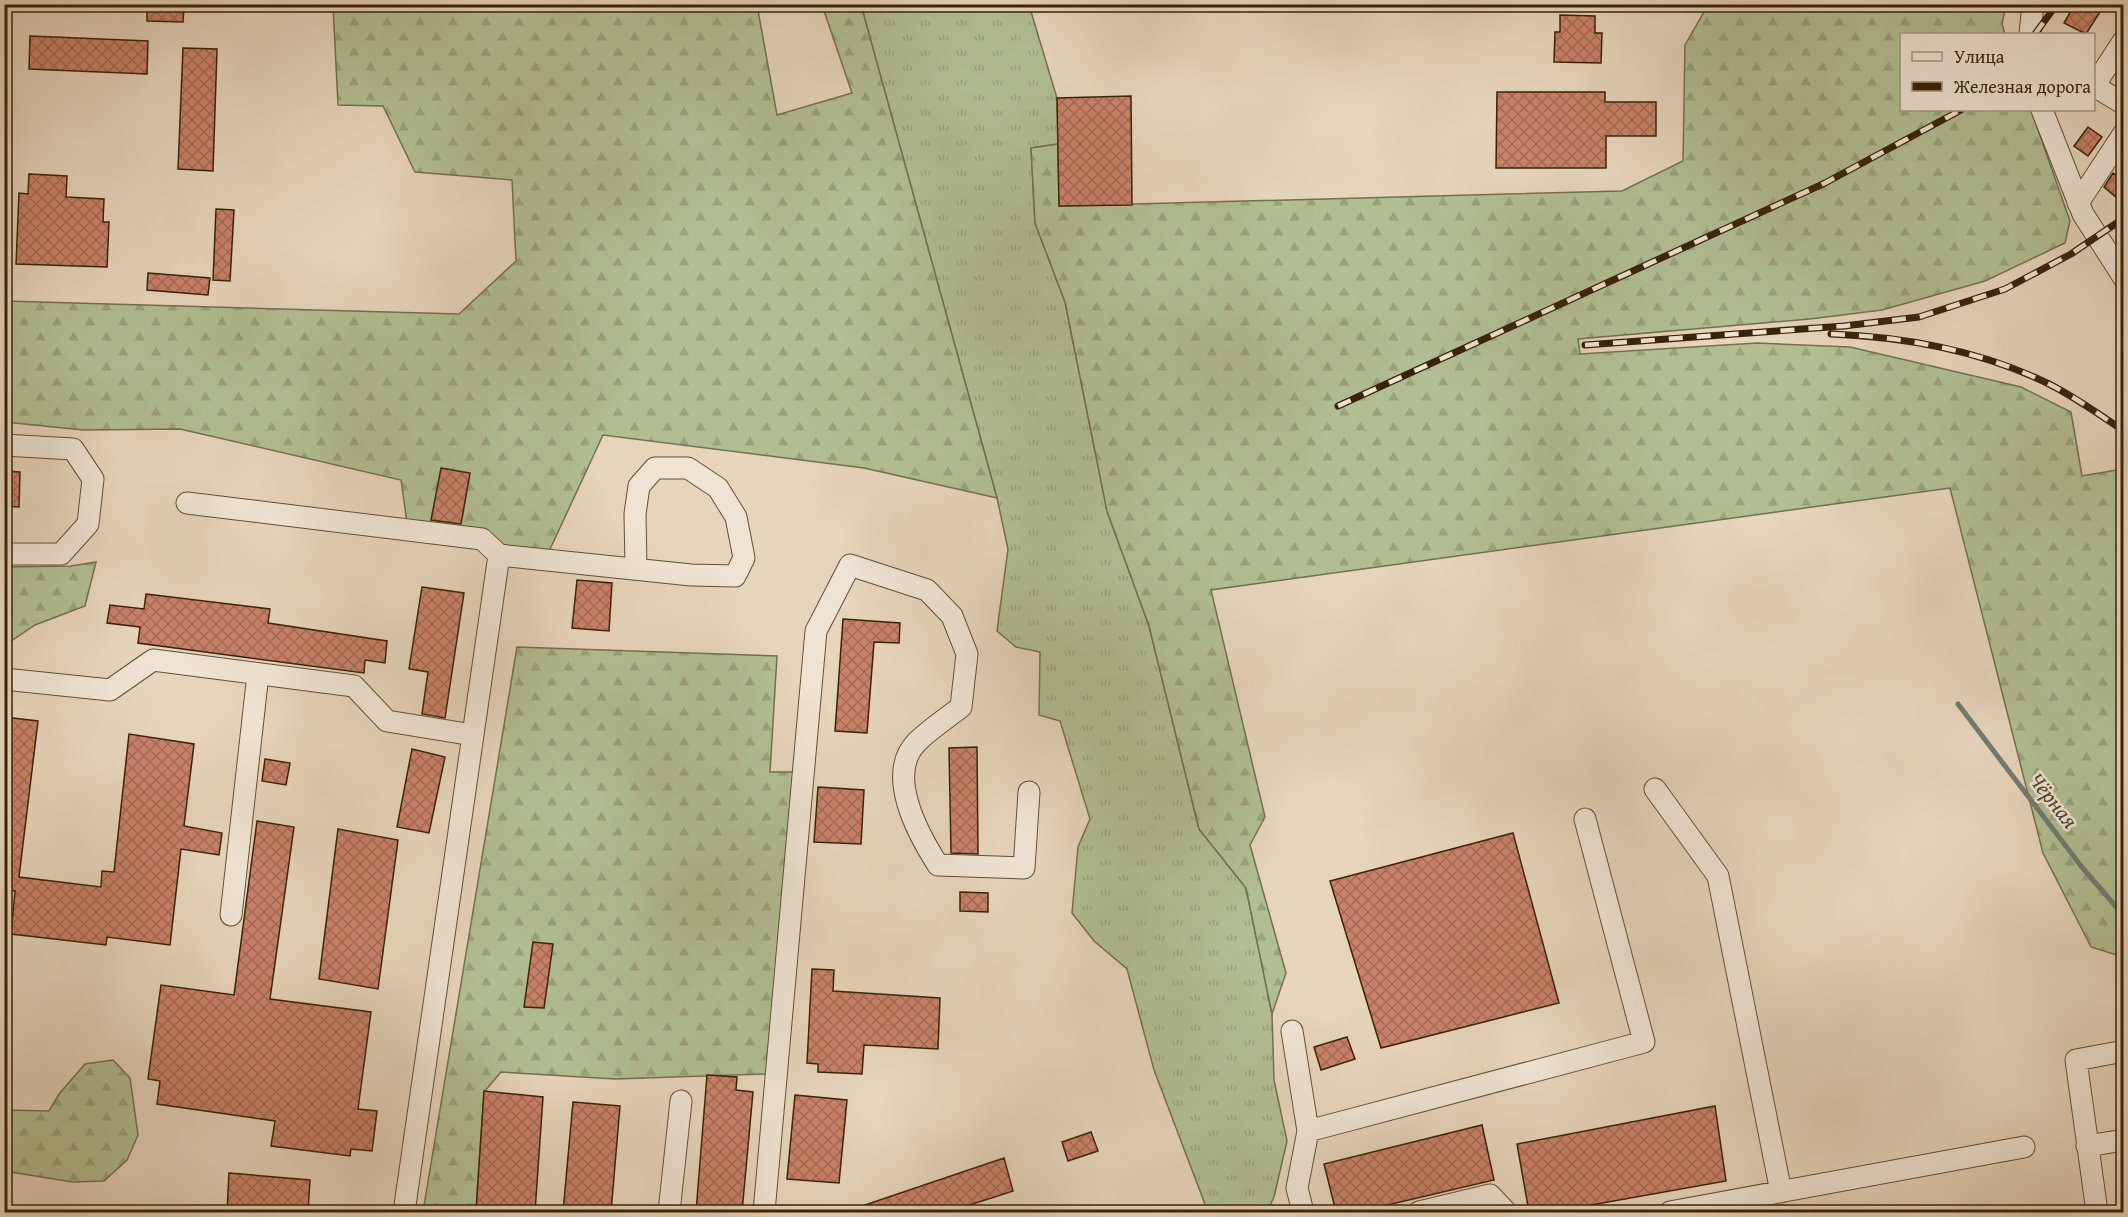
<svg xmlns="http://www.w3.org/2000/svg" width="2128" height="1217" font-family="'Gentium Book Plus',serif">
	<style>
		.grass { fill: url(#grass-tufts); stroke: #75704d; stroke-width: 1.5 }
		.forest { fill: url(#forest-firs); stroke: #75704d; stroke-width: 1.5 }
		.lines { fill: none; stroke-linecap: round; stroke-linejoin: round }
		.stream { stroke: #717c70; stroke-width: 5 }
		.building { fill: url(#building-cross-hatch); stroke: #392307; stroke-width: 1.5 }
		.minor-casing { stroke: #644f34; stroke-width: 23 }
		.minor { stroke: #efe3d3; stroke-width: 21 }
		.rail-casing { stroke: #392307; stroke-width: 7 }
		.rail { stroke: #efe3d3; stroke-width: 4.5; stroke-dasharray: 14; stroke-linecap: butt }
		.labels { text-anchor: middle; stroke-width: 5; stroke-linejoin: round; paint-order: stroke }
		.water-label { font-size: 22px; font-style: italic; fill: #504833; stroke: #efe3d3 }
	</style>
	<defs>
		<pattern id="grass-tufts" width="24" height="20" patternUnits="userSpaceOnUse" patternTransform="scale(1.5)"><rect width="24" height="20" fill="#b1be93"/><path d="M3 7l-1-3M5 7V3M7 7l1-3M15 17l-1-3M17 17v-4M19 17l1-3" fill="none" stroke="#99a37d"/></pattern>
		<pattern id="forest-firs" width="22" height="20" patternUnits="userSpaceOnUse" patternTransform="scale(1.5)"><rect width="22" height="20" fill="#b1be93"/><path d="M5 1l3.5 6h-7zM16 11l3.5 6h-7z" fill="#99a37d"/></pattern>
		<pattern id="building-cross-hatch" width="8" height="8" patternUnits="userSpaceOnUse" patternTransform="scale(1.5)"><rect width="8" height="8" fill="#c98169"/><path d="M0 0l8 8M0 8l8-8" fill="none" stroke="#a46954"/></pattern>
	</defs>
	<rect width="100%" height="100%" fill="#e6d4bb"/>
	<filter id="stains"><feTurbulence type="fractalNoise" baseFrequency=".00333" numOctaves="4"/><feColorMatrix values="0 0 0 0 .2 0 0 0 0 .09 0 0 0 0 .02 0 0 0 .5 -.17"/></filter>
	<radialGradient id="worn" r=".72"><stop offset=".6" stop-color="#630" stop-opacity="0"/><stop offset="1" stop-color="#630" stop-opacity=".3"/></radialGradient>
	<path class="grass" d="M861,5H1029L1057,98L1058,144L1031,148L1035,223L1065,302L1107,511L1149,626L1199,829L1246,888L1272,1014L1274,1080L1287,1141L1274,1197L1267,1212H1208L1154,1070L1127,969L1094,941L1072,913L1078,847L1090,819L1060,721L1039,715L1040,652L1016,647L997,631L1008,549L997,498Z"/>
	<path class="forest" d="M333,5H757L777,115L852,93L822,5H861L997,498L864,468L603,435L545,560L482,539L408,530L401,480L180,429L83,430L5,422V301L459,314L516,261L512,180L415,172L383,106L338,105Z
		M1708,5H2006L2002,24L2005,34H1902V110H2031L2070,221L2065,243L1985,281L1882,310L1810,319L1578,339L1580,354L1757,343L1850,347L2021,387L2071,412L2082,476L2123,469V957L2091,947L2043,853L1950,488L1211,590L1265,817L1250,845L1286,973L1272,1014L1246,888L1199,829L1149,626L1107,511L1065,302L1035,223L1031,148L1058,144L1059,206L1622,191L1683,161L1685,45Z
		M96,562L85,606L35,625L5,645V567L71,566Z
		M517,647L777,656L770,772H794L766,1074L615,1079L501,1072L484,1092L476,1210L497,1212H423Z
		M113,1060L130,1078L138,1135L127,1160L104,1181L72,1182L5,1171V1110L49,1111L59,1094L85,1064Z"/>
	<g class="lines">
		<path class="stream" d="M1958,704L2081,866L2124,916"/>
	</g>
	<path class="building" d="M2075,4H2105L2086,34L2064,23Z
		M147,5L184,7L183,22L147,21Z
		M1560,15L1595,16V33H1602L1601,63L1554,62L1555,32H1560Z
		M30,36L148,41L147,74L29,69Z
		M183,48L217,49L213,171L178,169Z
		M1497,92H1605V102H1656V136H1606V168H1496Z
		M1131,96L1132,205L1059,206L1057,98Z
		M2088,127L2102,137L2088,156L2074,146Z
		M2113,173L2124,181V204L2104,187Z
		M29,174L67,176L66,197L104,199L103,222H109L107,267L16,264L19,193L28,194Z
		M216,209L234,210L230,281L213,280Z
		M148,273L210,278L208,295L147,290Z
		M441,468L470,473L461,524L431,520Z
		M4,471L20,472L19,507L4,506Z
		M577,580L612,583L609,631L572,628Z
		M422,587L464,593L445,718L422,714L428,672L409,669Z
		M146,594L270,609L268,623L387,641L385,663L365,660L364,673L138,643L140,627L107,623L110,605L144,609Z
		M843,619L900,623L899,643L874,642L867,733L835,731Z
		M4,717L38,721L19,877L101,887L102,871L114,872L129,734L194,744L184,826L222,833L219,855L181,849L170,945L107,937L106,945L11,934L15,891L4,890Z
		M977,747L978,854L951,853L949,748Z
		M412,749L445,757L429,833L397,827Z
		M265,759L290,763L286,785L262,781Z
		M818,787L864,790L861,844L814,842Z
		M257,821L294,827L270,999L371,1012L358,1109L377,1111L372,1151L351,1149L350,1156L271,1146L275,1121L157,1104L160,1081L148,1079L161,985L234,995Z
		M338,829L398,840L378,989L319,979Z
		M1513,833L1559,1003L1381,1048L1330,881Z
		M960,892L988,893V912L960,911Z
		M533,942L553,944L544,1008L524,1007Z
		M812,969L834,970L833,991L940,998L938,1049L864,1045L862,1074L818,1072V1064L807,1063Z
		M1347,1037L1355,1059L1321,1070L1314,1047Z
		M707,1075L737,1077L736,1090L753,1092L742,1212H696Z
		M484,1091L543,1097L535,1212L476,1211Z
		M795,1095L847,1100L839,1183L787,1179Z
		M573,1102L620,1106L611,1212H563Z
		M1715,1106L1726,1181L1552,1212H1529L1517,1144Z
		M1482,1125L1494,1180L1383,1206L1385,1212H1336L1324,1164Z
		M1091,1132L1098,1151L1068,1161L1062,1142Z
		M1004,1158L1013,1191L948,1212H850V1210Z
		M229,1173L310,1180L308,1212H227Z"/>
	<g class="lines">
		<g class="minor-casing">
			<path id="minor" d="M2030,34L2033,4
				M2124,40L2094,86L2124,104
				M2042,110L2083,214L2124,278
				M2078,203L2124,133
				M4,445L73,449L93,479L88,524L61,554H4
				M187,503L482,539L499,555L691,575L735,576L744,558L736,517L718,488L688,468H655L639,486L635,514L636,569
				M4,679L110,690L153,660L354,686L387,721L473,735
				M1655,789L1718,876L1781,1192
				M231,915L258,674
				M1292,1031L1308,1131L1297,1188L1303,1212
				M1308,1131L1644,1042L1585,819
				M2087,1146L2124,1140
				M404,1212L499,555
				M669,1212L681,1101
				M764,1212L816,631L850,565L927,590L952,616L967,654L961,707C947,718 930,729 917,742C885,774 918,834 938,865L1024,868L1029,792
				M1419,1212L1490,1195L1506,1212
				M1670,1212L2024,1147
				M2097,1212L2076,1060L2124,1051"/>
		</g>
		<use href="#minor" class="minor"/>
		<g class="rail-casing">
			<path id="rail" d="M2035,34L2057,4
				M1831,334C1907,337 1982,351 2049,384C2075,397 2100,415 2124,431
				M1585,345L1844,326L1919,317L2005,289L2071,254L2124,218
				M1338,406L1825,183L1961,110"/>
		</g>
		<use href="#rail" class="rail"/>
	</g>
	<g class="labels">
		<g class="water-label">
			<text transform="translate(2054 800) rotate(52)" y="8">Чёрная</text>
		</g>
	</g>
	<rect width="2128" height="1217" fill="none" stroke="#e6d4bb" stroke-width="24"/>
	<rect x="6" y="6" width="2116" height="1205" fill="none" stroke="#392307" stroke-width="3"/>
	<rect x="12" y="12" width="2104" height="1193" fill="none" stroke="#392307" stroke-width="1.5"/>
	<rect x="1900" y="33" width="195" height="78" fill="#efe3d3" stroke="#a69681" stroke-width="1.5"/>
	<rect x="1912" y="52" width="30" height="9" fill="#efe3d3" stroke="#a69681" stroke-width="1.5"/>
	<text x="1954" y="63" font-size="18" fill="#392307">Улица</text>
	<rect x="1912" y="82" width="30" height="9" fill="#392307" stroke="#a69681" stroke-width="1.5"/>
	<text x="1954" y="93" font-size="18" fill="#392307">Железная дорога</text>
	<rect width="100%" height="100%" filter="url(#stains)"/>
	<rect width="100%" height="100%" fill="url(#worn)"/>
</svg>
